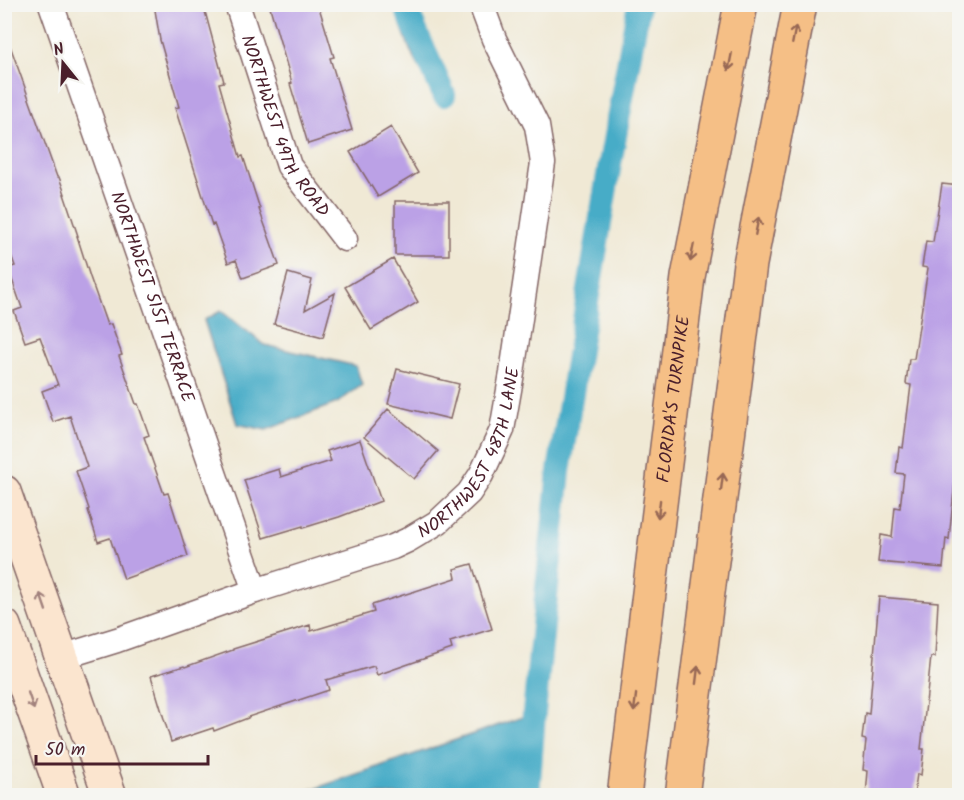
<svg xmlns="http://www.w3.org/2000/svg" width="964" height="800" font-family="Kalam,sans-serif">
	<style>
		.water { fill: #47acc7; stroke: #486679; stroke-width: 1.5 }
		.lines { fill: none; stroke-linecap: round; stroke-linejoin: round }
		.canal { stroke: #47acc7; stroke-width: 24 }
		.building { fill: #bba1e6 }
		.street-casing { stroke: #846666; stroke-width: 27 }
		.secondary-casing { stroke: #846666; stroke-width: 36 }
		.highway-casing { stroke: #846666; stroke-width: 36 }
		.street { stroke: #fff; stroke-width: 24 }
		.secondary { stroke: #fbe5cf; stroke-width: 33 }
		.highway { stroke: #f5bf86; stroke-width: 33 }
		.oneway { stroke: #976754 }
		.oneway2 { stroke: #a2827d }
		.labels { text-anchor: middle; stroke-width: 4.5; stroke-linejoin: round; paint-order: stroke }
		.street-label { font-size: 18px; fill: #4a1f2b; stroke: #f6f6f2 }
	</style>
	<rect width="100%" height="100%" fill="#f6f6f2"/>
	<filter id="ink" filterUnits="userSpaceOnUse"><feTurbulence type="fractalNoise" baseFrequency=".0167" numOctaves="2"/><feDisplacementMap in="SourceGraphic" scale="12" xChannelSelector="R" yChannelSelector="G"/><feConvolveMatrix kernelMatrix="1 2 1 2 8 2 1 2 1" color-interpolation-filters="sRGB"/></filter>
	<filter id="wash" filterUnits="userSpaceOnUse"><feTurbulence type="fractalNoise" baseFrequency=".008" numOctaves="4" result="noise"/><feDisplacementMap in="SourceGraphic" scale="24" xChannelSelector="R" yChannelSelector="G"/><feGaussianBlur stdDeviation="1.35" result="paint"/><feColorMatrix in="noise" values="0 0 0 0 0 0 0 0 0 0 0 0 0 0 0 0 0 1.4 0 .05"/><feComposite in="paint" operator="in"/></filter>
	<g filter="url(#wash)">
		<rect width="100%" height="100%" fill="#f0e9d5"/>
		<path class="water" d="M394,5H416L448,79L439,103L410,50Z
			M221,311L265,345L356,366L362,385L337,403L266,430L237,424L204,320Z
			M534,713L528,795H296Z"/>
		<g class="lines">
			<path class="canal" d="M404,4L444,95
				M528,796L534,713L559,471L609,169L639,4"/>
		</g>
		<g id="blocks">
			<path class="building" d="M154,4H203L224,82L219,83L240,157L243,156L260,209H259L279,265L243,278L236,260L228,263L214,224L212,225L175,108L179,107L160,40Z
				M269,4H318L334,57L330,58L352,130L308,144L290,84L292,83Z
				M4,40H8L57,177H59L65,194H64L78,236H77L90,277L107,325L111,324L122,355L119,356L136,404H138L149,435L144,437L164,494L168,493L188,556L124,579L110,538L98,542L88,510L89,509L76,471L87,467L70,416L53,422L42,391L58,385L40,337L25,342L14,311L22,308L8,268L15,266L4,235Z
				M391,127L418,173L378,197L350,152Z
				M942,184L960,186V466L957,481H955L949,539L946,538L943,568L878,562L881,535L892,537L895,507L900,508L904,474L896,473L899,447L903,448L911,385L906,384L909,359H914L928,268L922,267L926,241L933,242Z
				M395,201H449V255H395Z
				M393,259L418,302L371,330L345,287Z
				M288,273L312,280L305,310L335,293L323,337L274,324Z
				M397,369L459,384L450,419L388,404Z
				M388,409L438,451L414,479L364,437Z
				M360,440L381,501L339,517L303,528V526L263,538L244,480L279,469L281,477L331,461L327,451Z
				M472,564L492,629L450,642L452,649L377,675L374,666L326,680L329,690L248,717V718L214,731L213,728L171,742L151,676L184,666L185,667L233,650V649L310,625L311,631L374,612L372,605L456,578L454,569Z
				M879,597L938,602L935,657H931L921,749H924L921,775L917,774L914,795H866L868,771L863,770L866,740L862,739L865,713L869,714Z"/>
		</g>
	</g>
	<g filter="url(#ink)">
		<use href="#blocks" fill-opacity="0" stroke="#846666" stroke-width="1.5"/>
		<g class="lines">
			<g class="street-casing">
				<g id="street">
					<path id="s1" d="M51,4L255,591"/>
					<path id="s2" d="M237,4L289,166L345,239"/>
					<path id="s3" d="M62,657L117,640L255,591L393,547L408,540L438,522L469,493L481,475L502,430L512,373L543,163L537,126L494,39L481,4"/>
				</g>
			</g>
			<g class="secondary-casing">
				<path id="secondary" d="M4,492L110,796
					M4,626L64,796"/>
			</g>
			<g class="highway-casing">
				<g id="highway">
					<path id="s4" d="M624,796L688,277L741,4"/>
					<path d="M682,796L750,264L800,4"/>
				</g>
			</g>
			<use href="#street" class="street"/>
			<use href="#secondary" class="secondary"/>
			<use href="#highway" class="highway"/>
		</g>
		<defs><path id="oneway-shaft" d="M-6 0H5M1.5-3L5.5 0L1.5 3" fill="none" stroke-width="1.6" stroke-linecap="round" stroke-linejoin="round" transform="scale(1.5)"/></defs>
		<g class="oneway">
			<use href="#oneway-shaft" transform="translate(794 35) rotate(-79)"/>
			<use href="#oneway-shaft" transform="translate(730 62) rotate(101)"/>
			<use href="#oneway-shaft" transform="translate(757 226) rotate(-79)"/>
			<use href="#oneway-shaft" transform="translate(692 253) rotate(101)"/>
			<use href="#oneway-shaft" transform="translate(722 482) rotate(-83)"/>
			<use href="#oneway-shaft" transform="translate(659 509) rotate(97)"/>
			<use href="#oneway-shaft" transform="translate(697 675) rotate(-83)"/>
			<use href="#oneway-shaft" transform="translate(635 703) rotate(97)"/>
		</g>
		<g class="oneway2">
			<use href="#oneway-shaft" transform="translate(43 602) rotate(-109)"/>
			<use href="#oneway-shaft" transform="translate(31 701) rotate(71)"/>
		</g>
	</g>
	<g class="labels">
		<g class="street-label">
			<text dy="6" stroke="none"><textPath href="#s2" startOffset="132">NORTHWEST 49TH ROAD</textPath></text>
			<text dy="6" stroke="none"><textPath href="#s1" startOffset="310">NORTHWEST 51ST TERRACE</textPath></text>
			<text dy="6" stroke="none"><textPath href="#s4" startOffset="400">FLORIDA'S TURNPIKE</textPath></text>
			<text dy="6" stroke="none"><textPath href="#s3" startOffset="478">NORTHWEST 48TH LANE</textPath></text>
		</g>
	</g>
	<rect width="964" height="800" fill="none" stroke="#f6f6f2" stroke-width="24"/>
	<g transform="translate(63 63) rotate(342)" stroke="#f6f6f2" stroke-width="4.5" paint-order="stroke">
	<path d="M0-4.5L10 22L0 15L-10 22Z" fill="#4a1f2b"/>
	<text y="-9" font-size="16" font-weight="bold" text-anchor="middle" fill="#4a1f2b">N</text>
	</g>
	<path d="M36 755v9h172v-9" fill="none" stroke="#4a1f2b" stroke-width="3"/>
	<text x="45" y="755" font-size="18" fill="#4a1f2b" stroke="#f6f6f2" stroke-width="4.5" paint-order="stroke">50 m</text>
</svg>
